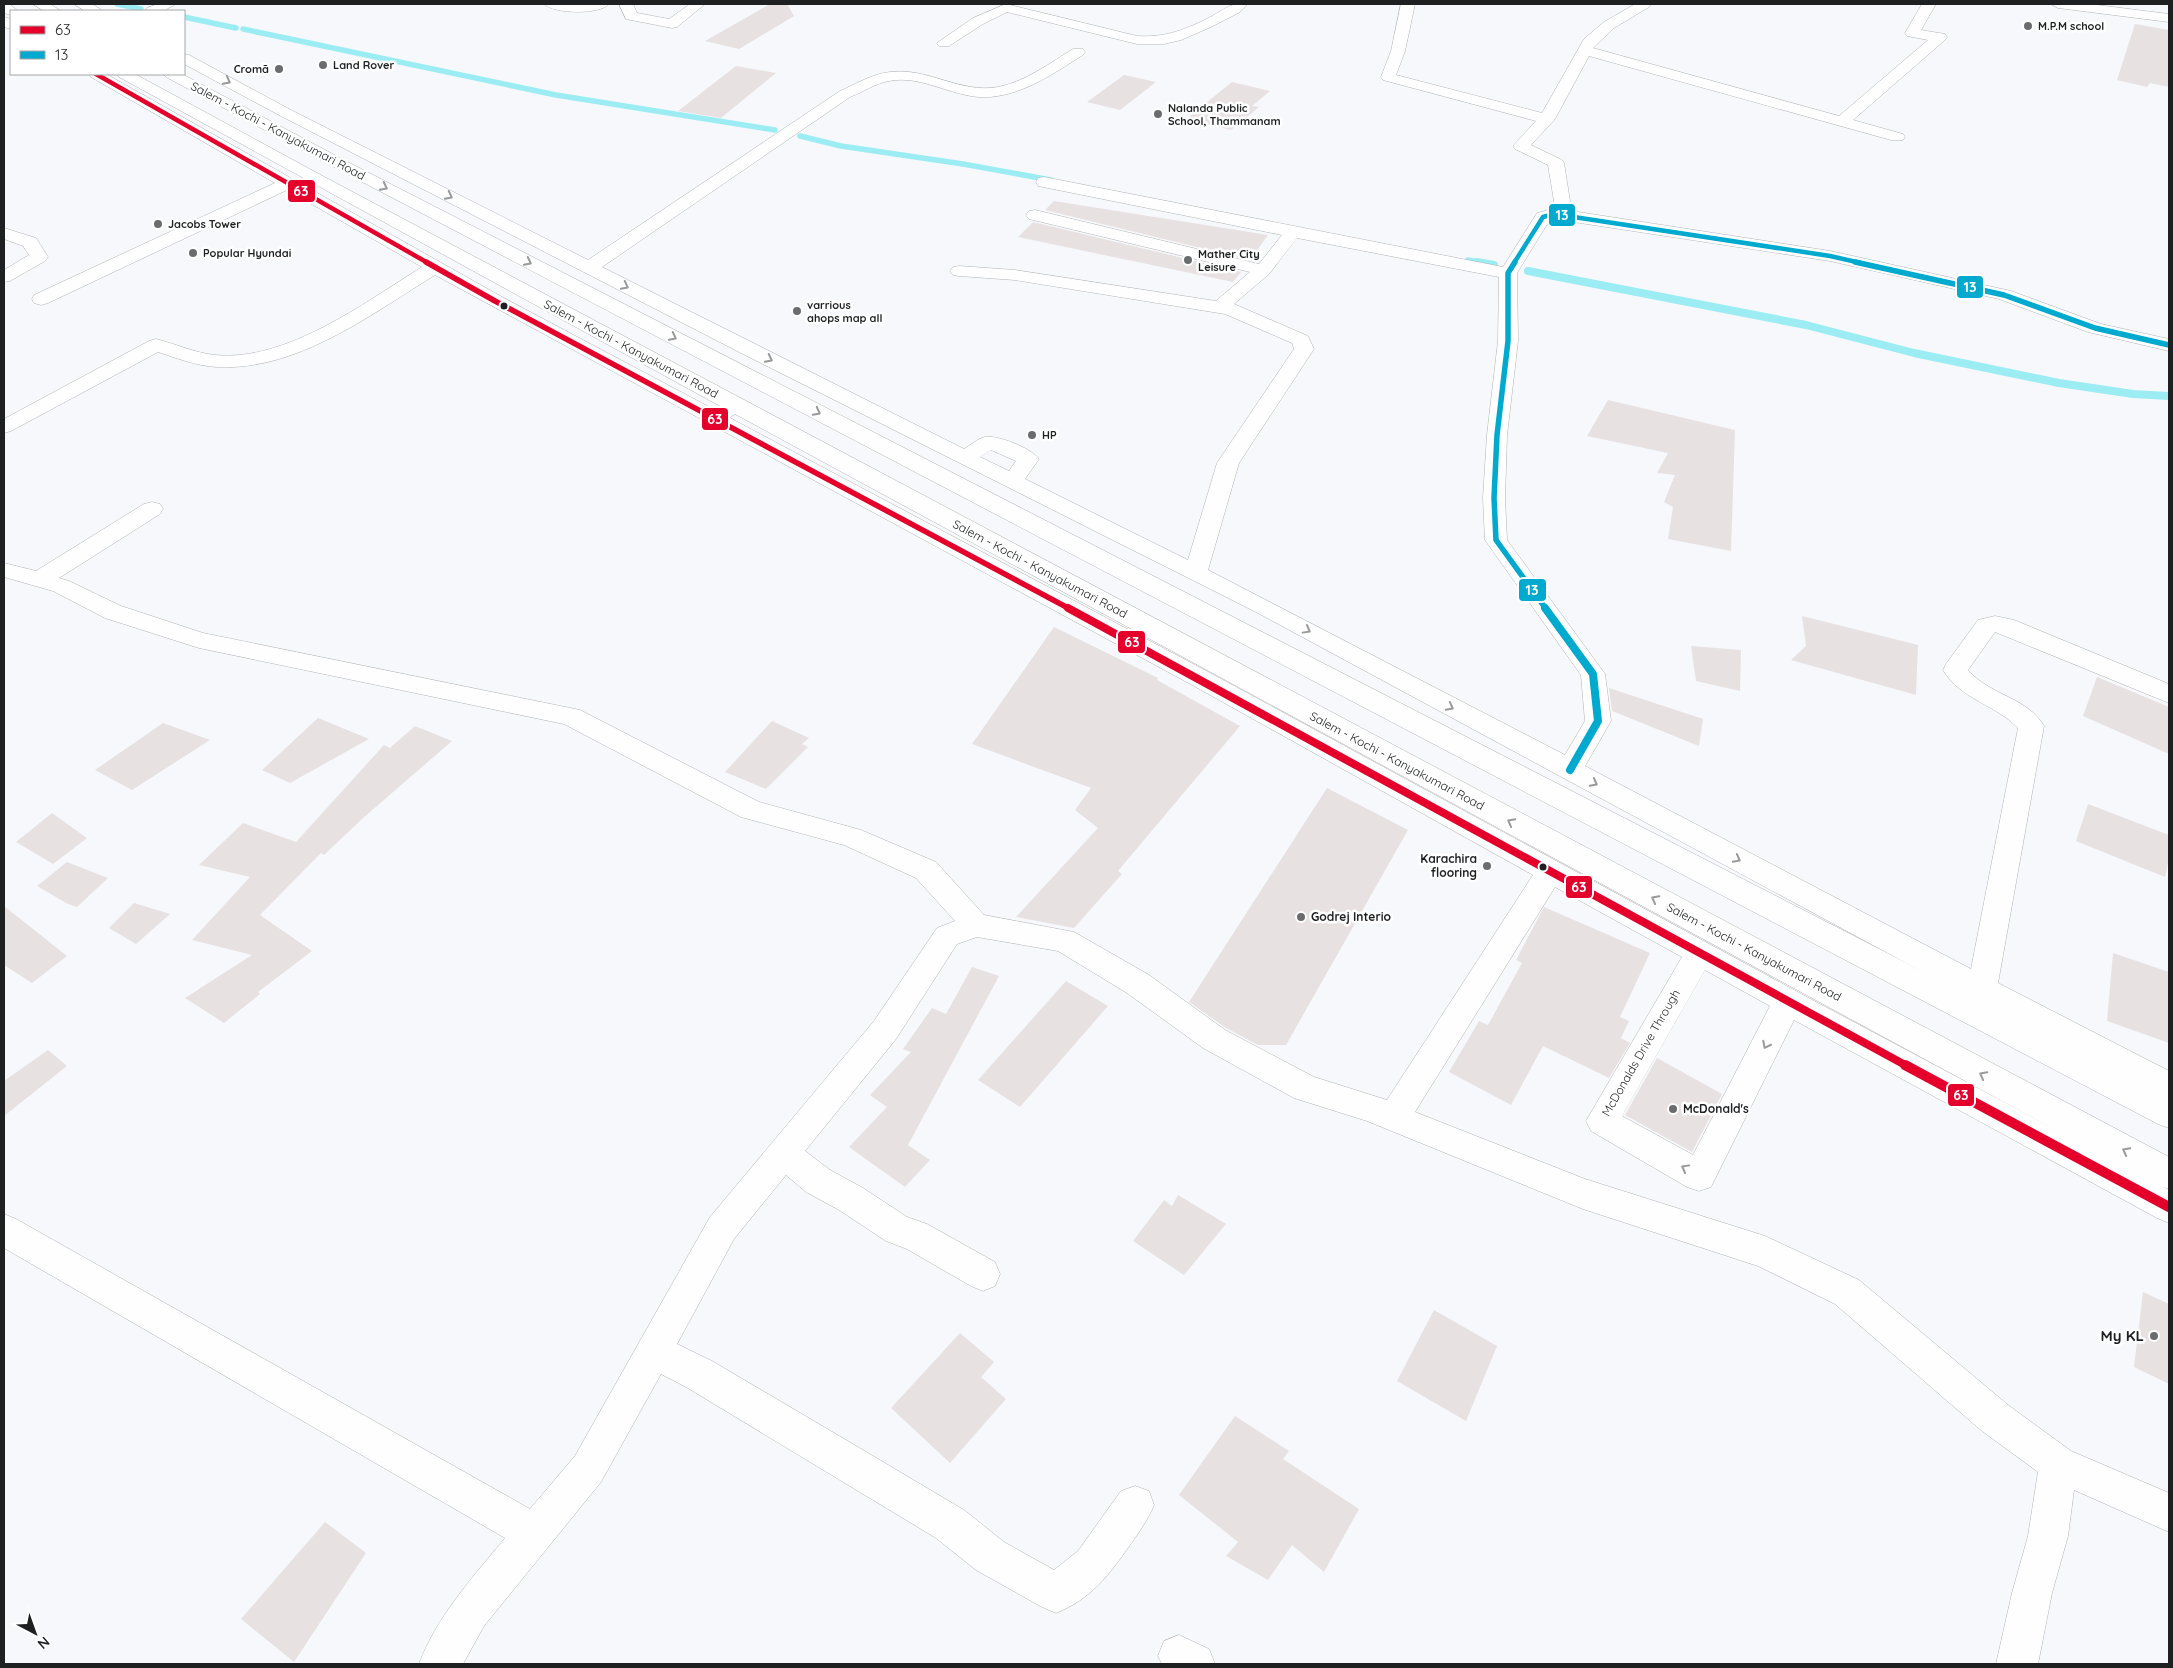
<svg xmlns="http://www.w3.org/2000/svg" width="2173" height="1668" font-family="Quicksand,sans-serif">
	<style>
		.lines { fill: none; stroke-linecap: round; stroke-linejoin: round }
		.stream-far1 { stroke: #9cedf3; stroke-width: 5.5 }
		.stream { stroke: #9cedf3; stroke-width: 8 }
		.building { fill: #e7e1e2 }
		.minor-casing { stroke: #b1b3b5; stroke-width: 1 }
		.major-casing { stroke: #b1b3b5; stroke-width: 1 }
		.highway-casing { stroke: #b1b3b5; stroke-width: 1 }
		.minor { fill: #fefefe; fill-rule: evenodd }
		.major { fill: #fefefe; fill-rule: evenodd }
		.highway { fill: #fefefe; fill-rule: evenodd }
		.bus-1-far3-casing { stroke: #fff; stroke-width: 6 }
		.bus-1-far2-casing { stroke: #fff; stroke-width: 9 }
		.bus-1-far1-casing { stroke: #fff; stroke-width: 11 }
		.bus-1-casing { stroke: #fff; stroke-width: 14 }
		.bus-2-far2-casing { stroke: #fff; stroke-width: 6 }
		.bus-2-far1-casing { stroke: #fff; stroke-width: 9 }
		.bus-2-casing { stroke: #fff; stroke-width: 11 }
		.bus-1-far3 { stroke: #e4002b; stroke-width: 4.5 }
		.bus-1-far2 { stroke: #e4002b; stroke-width: 5.5 }
		.bus-1-far1 { stroke: #e4002b; stroke-width: 8 }
		.bus-1 { stroke: #e4002b; stroke-width: 10 }
		.bus-2-far2 { stroke: #00a9ce; stroke-width: 4.5 }
		.bus-2-far1 { stroke: #00a9ce; stroke-width: 5.5 }
		.bus-2 { stroke: #00a9ce; stroke-width: 8 }
		.oneway { stroke: #999a9b }
		.poi-dot { fill: #6a6c6d; stroke: #fff; stroke-width: 2 }
		.bus-dot { fill: #1e2021; stroke: #fff; stroke-width: 2 }
		.labels { text-anchor: middle; stroke-width: 5; stroke-linejoin: round; paint-order: stroke }
		.far-poi-label { font-size: 11px; font-weight: bold; fill: #1e2021; stroke: #fff; text-anchor: start }
		.street-label { font-size: 12px; fill: #1e2021; stroke: #fff }
		.poi-label { font-size: 12px; font-weight: bold; fill: #1e2021; stroke: #fff; text-anchor: start }
		.near-poi-label { font-size: 15px; font-weight: bold; fill: #1e2021; stroke: #fff; text-anchor: end }
		.line-badge { stroke: #fff; stroke-width: 2 }
		.badge-label { font-size: 14px; text-anchor: middle; font-weight: bold; fill: #fff }
	</style>
	<rect width="100%" height="100%" fill="#f6f8fb"/>
	<g class="lines">
		<path class="stream-far1" d="M117,4L141,9
			M184,17L236,28
			M243,29L556,95L775,130
			M800,136L841,146L963,164L1051,180
			M1468,260L1483,263"/>
		<path class="stream" d="M1477,262L1494,265
			M1528,271L1806,325L1914,353L2059,383L2133,394L2169,396"/>
	</g>
	<path class="building" d="M770,4H787L794,16L739,49L705,41Z
		M2135,24L2169,30V87L2150,83L2147,87L2117,80Z
		M736,66L776,73L721,118L678,111Z
		M1124,75L1156,82L1120,110L1087,102Z
		M1232,82L1270,91L1252,106L1259,107L1231,130L1186,119Z
		M1054,201L1268,235L1250,260L1045,210Z
		M1033,222L1241,272L1233,282L1018,237Z
		M1608,400L1735,430L1731,551L1668,539L1673,507L1664,502L1675,475L1657,473L1668,453L1587,436Z
		M1802,616L1918,645L1916,695L1791,660L1806,646Z
		M1054,627L1158,678L1157,680L1240,726L1118,871L1122,874L1074,928L1016,917L1098,828L1075,810L1091,788L972,744Z
		M1691,646L1741,650L1740,691L1696,681Z
		M2097,677L2169,707V754L2083,716Z
		M1609,688L1703,719L1699,746L1612,711Z
		M318,718L369,739L290,783L262,770Z
		M772,721L809,738L802,744L808,747L766,789L725,772Z
		M163,723L210,740L132,790L95,770Z
		M415,726L452,741L363,818L324,855L321,853L260,915L312,951L258,992L260,994L224,1023L185,998L252,955L192,940L250,877L199,865L243,823L296,842L384,745L390,748Z
		M1327,788L1408,830L1286,1045H1258L1226,1028L1189,1002Z
		M2088,804L2169,835V858L2165,877L2076,841Z
		M52,813L87,838L53,864L16,842Z
		M67,862L108,878L77,907L68,904L37,886Z
		M134,903L170,914L136,944L109,928Z
		M4,906L67,956L32,983L4,965Z
		M1544,907L1650,953L1620,1017L1629,1021L1621,1038L1630,1043L1609,1078L1543,1046L1511,1105L1449,1072L1479,1021L1488,1025L1522,963L1516,960Z
		M2113,953L2169,972V1043L2107,1021Z
		M972,967L999,976L908,1145L930,1160L905,1187L849,1147L887,1107L870,1095L911,1052L903,1049L932,1008L946,1014Z
		M1066,981L1108,1006L1020,1107L978,1080Z
		M48,1050L67,1066L4,1116V1081Z
		M1657,1058L1722,1094L1692,1152L1625,1115Z
		M1178,1195L1226,1224L1184,1275L1133,1241L1164,1200L1172,1206Z
		M2143,1292L2169,1304V1384L2134,1367Z
		M1434,1310L1497,1346L1466,1421L1397,1381Z
		M960,1333L994,1362L981,1377L1006,1399L950,1463L891,1408Z
		M1235,1416L1289,1451L1283,1459L1359,1509L1324,1572L1292,1545L1268,1580L1226,1556L1238,1542L1179,1495Z
		M325,1522L366,1553L294,1662L241,1619Z"/>
	<g class="lines">
		<g class="minor-casing">
			<path id="minor" d="M74,4H92L103,11H85Z
				M158,4H176L163,11H145L147,8Z
				M544,4H609C600,15 553,14 544,4Z
				M619,4H633L637,13L669,19L690,4H705L677,27L672,28L626,19Z
				M1006,4L1137,36C1165,38 1188,29 1212,16C1227,8 1230,3 1248,4L1240,12L1211,27L1181,40L1164,44H1137L1007,12L983,24L949,46H939L937,43L973,18Z
				M1401,4H1415L1405,51L1396,75L1542,113L1584,39L1604,22L1635,4H1651L1649,7L1614,28L1593,48L1839,116L1928,40L1907,36L1905,33L1922,4H1936L1921,30L1945,34L1947,37L1945,40L1853,120L1903,134L1905,137L1903,140H1891L1589,56L1555,119L1531,145L1562,160L1564,163L1570,201L1565,210L1830,251L2011,291L2101,324L2169,339V351L2088,332L1999,299L1830,261L1554,219L1549,221L1517,273L1518,341L1507,435L1505,498L1507,540L1605,674L1611,721L1585,766L1971,969L2018,728C1995,704 1961,700 1943,670L1946,664L1978,620L1995,616L2014,620L2169,684V703L1995,632L1968,670C1989,695 2027,697 2044,726L1998,983L2169,1071V1100L2158,1096L1971,998L1256,612L741,353L279,115L184,64V54L189,55L289,109L588,260L840,91C856,84 872,74 890,72C927,67 961,94 998,87C1025,82 1050,63 1073,49H1083L1085,52L1083,55C1054,73 1025,94 990,97C956,100 923,74 889,81C876,83 863,92 850,97L602,267L964,449C971,445 977,439 985,437C998,435 1031,448 1039,459L1025,479L1188,560L1217,463L1294,349L1292,343L1225,314L1015,280L959,276L953,275L950,271L953,267L959,266L1015,270L1216,301L1250,272L1029,219L1026,215L1029,211L1035,210L1259,264L1282,235L1038,186L1036,182L1038,178L1044,177L1503,267L1537,213L1548,210L1554,201L1548,165L1515,149L1513,146L1536,121L1383,80L1381,77L1391,51ZM1297,238L1499,277L1498,341L1487,435L1483,498L1485,540L1581,675L1585,721L1565,755L1208,570L1239,463L1314,349L1308,336L1234,304L1269,274ZM991,450L1016,461L1009,471L980,457Z
				M4,17L11,19V29L4,27Z
				M89,74H106L502,297L1212,674L1816,1002L2169,1190V1223L2157,1218L1794,1020L1711,1187L1699,1191L1687,1187L1591,1131L1586,1121L1682,957L1555,887L1415,1112L1585,1179L1765,1236L1859,1280L2008,1405L2071,1451L2169,1493V1532L2074,1490L2068,1536L2052,1593L2038,1664H1996L2012,1593L2028,1536L2038,1472L1982,1431L1835,1304L1758,1266L1583,1209L1367,1121L1294,1098L1203,1048L1127,993L1058,951L977,937L957,944L896,1039L805,1151L830,1170L863,1188L907,1217L927,1224L995,1262L1000,1274L995,1286L983,1291L971,1286L907,1249L886,1241L839,1210L806,1192L786,1175L734,1239L677,1344L712,1361L868,1453L964,1510L1004,1542L1054,1570L1078,1551L1121,1491L1135,1486L1149,1491L1154,1505C1148,1520 1139,1532 1130,1545C1109,1575 1091,1599 1056,1613L1042,1607L976,1570L936,1538L686,1387L661,1374L601,1482L484,1626L463,1664H419C437,1616 473,1577 505,1538L4,1248V1214L16,1219L530,1509L575,1456L710,1217L874,1021L937,928L955,921L916,878L844,845L741,817L564,724L199,648L105,618L53,591L4,577V563L36,571L144,504L152,502L160,504L163,509L160,514L59,578L69,581L121,606L203,633L580,710L759,802L861,830L936,862L984,915L1074,932L1149,975L1225,1030L1314,1077L1387,1100L1533,875L1194,686L435,275C370,315 297,371 217,367C197,366 176,358 158,352L11,431L4,433V419L149,341L156,339C176,344 195,353 215,355C286,362 364,303 422,267L287,190L48,303L41,305L34,303L32,299L34,295L275,183L91,77ZM1705,970L1770,1006L1693,1155L1622,1116Z
				M4,228L36,238L48,257L45,261L10,281L4,282V270L29,255L23,246L4,239Z
				M1179,1635L1209,1649L1215,1664H1162L1158,1656L1164,1641Z"/>
		</g>
		<g class="major-casing">
			<path id="major" d="M2051,4H2089L2169,14V22L2058,8Z"/>
		</g>
		<g class="highway-casing">
			<path id="highway" d="M4,4H9L18,11H11V15L4,13Z
				M33,4H50L61,11H44Z
				M117,74H135L317,173L2169,1157V1189L2157,1185L735,414C726,420 719,426 707,423L704,419L720,406L119,77Z
				M164,74H182L342,159L2169,1098V1128L2158,1124L330,165L166,77Z"/>
		</g>
		<use href="#minor" class="minor"/>
		<use href="#major" class="major"/>
		<use href="#highway" class="highway"/>
		<g class="bus-1-far3-casing">
			<path id="bus-1-far3" d="M96,74L428,263"/>
		</g>
		<g class="bus-1-far2-casing">
			<path id="bus-1-far2" d="M426,262L495,301L1070,609"/>
		</g>
		<g class="bus-1-far1-casing">
			<path id="bus-1-far1" d="M1068,608L1907,1066"/>
		</g>
		<g class="bus-1-casing">
			<path id="bus-1" d="M1905,1065L2169,1207"/>
		</g>
		<g class="bus-2-far2-casing">
			<path id="bus-2-far2" d="M1514,263L1543,217L1554,214L1830,256L1861,263"/>
		</g>
		<g class="bus-2-far1-casing">
			<path id="bus-2-far1" d="M1515,262L1508,273V341L1497,435L1494,498L1496,540L1546,609
				M1855,262L2004,295L2095,328L2169,345"/>
		</g>
		<g class="bus-2-casing">
			<path id="bus-2" d="M1545,608L1593,674L1598,721L1570,770"/>
		</g>
		<use href="#bus-1-far3" class="bus-1-far3"/>
		<use href="#bus-1-far2" class="bus-1-far2"/>
		<use href="#bus-1-far1" class="bus-1-far1"/>
		<use href="#bus-1" class="bus-1"/>
		<use href="#bus-2-far2" class="bus-2-far2"/>
		<use href="#bus-2-far1" class="bus-2-far1"/>
		<use href="#bus-2" class="bus-2"/>
	</g>
	<defs><path id="oneway-chevron" d="M-2-3.5L2.5 0L-2 3.5" fill="none" stroke-width="1.6" stroke-linecap="round" stroke-linejoin="round" transform="scale(1.25)"/></defs>
	<g class="oneway">
		<use href="#oneway-chevron" transform="translate(227 81) rotate(28)"/>
		<use href="#oneway-chevron" transform="translate(384 187) rotate(27)"/>
		<use href="#oneway-chevron" transform="translate(449 196) rotate(27)"/>
		<use href="#oneway-chevron" transform="translate(528 262) rotate(27)"/>
		<use href="#oneway-chevron" transform="translate(625 286) rotate(27)"/>
		<use href="#oneway-chevron" transform="translate(673 337) rotate(27)"/>
		<use href="#oneway-chevron" transform="translate(769 359) rotate(27)"/>
		<use href="#oneway-chevron" transform="translate(817 412) rotate(27)"/>
		<use href="#oneway-chevron" transform="translate(1307 630) rotate(29)"/>
		<use href="#oneway-chevron" transform="translate(1450 707) rotate(28)"/>
		<use href="#oneway-chevron" transform="translate(1594 783) rotate(28)"/>
		<use href="#oneway-chevron" transform="translate(1511 822) rotate(-152)"/>
		<use href="#oneway-chevron" transform="translate(1737 859) rotate(28)"/>
		<use href="#oneway-chevron" transform="translate(1655 899) rotate(-152)"/>
		<use href="#oneway-chevron" transform="translate(1766 1045) rotate(117)"/>
		<use href="#oneway-chevron" transform="translate(1983 1075) rotate(-152)"/>
		<use href="#oneway-chevron" transform="translate(2126 1151) rotate(-152)"/>
		<use href="#oneway-chevron" transform="translate(1685 1168) rotate(-151)"/>
	</g>
	<g class="poi-dot">
		<circle cx="2028" cy="26" r="5"/>
		<circle cx="323" cy="65" r="5"/>
		<circle cx="279" cy="69" r="5"/>
		<circle cx="1158" cy="114" r="5"/>
		<circle cx="158" cy="224" r="5"/>
		<circle cx="193" cy="253" r="5"/>
		<circle cx="1188" cy="260" r="5"/>
		<circle cx="797" cy="311" r="5"/>
		<circle cx="1032" cy="435" r="5"/>
		<circle cx="1487" cy="866" r="5"/>
		<circle cx="1301" cy="917" r="5"/>
		<circle cx="1673" cy="1109" r="5"/>
		<circle cx="2154" cy="1336" r="5"/>
	</g>
	<g class="bus-dot">
		<circle cx="504" cy="306" r="4.5"/>
		<circle cx="1543" cy="867" r="4.5"/>
	</g>
	<g class="labels">
		<g class="far-poi-label">
			<text x="2038" y="30">M.P.M school</text>
			<text x="333" y="69">Land Rover</text>
			<text x="269" y="73" text-anchor="end">Cromā</text>
			<text x="1168" y="112">Nalanda Public<tspan x="1168" dy="13">School, Thammanam</tspan></text>
			<text x="168" y="228">Jacobs Tower</text>
			<text x="203" y="257">Popular Hyundai</text>
			<text x="1198" y="258">Mather City<tspan x="1198" dy="13">Leisure</tspan></text>
			<text x="807" y="309">varrious<tspan x="807" dy="13">ahops map all</tspan></text>
			<text x="1042" y="439">HP</text>
		</g>
		<g class="street-label">
			<text transform="translate(278 131) rotate(28)" y="4">Salem - Kochi - Kanyakumari Road</text>
			<text transform="translate(631 349) rotate(28)" y="4">Salem - Kochi - Kanyakumari Road</text>
			<text transform="translate(1040 569) rotate(28)" y="4">Salem - Kochi - Kanyakumari Road</text>
			<text transform="translate(1397 761) rotate(28)" y="4">Salem - Kochi - Kanyakumari Road</text>
			<text transform="translate(1754 952) rotate(28)" y="4">Salem - Kochi - Kanyakumari Road</text>
			<text transform="translate(1641 1053) rotate(-60)" y="4">McDonalds Drive Through</text>
		</g>
		<g class="poi-label">
			<text x="1477" y="863" text-anchor="end">Karachira<tspan x="1477" dy="14">flooring</tspan></text>
			<text x="1311" y="921">Godrej Interio</text>
			<text x="1683" y="1113">McDonald's</text>
		</g>
		<g class="near-poi-label">
			<text x="2144" y="1341">My KL</text>
		</g>
	</g>
	<g class="line-badge">
		<rect x="287" y="179" width="29" height="24" rx="5" fill="#e4002b"/>
		<rect x="1548" y="203" width="28" height="24" rx="5" fill="#00a9ce"/>
		<rect x="1956" y="275" width="28" height="24" rx="5" fill="#00a9ce"/>
		<rect x="701" y="407" width="28" height="24" rx="5" fill="#e4002b"/>
		<rect x="1518" y="578" width="29" height="24" rx="5" fill="#00a9ce"/>
		<rect x="1117" y="630" width="29" height="24" rx="5" fill="#e4002b"/>
		<rect x="1565" y="875" width="28" height="24" rx="5" fill="#e4002b"/>
		<rect x="1947" y="1083" width="28" height="24" rx="5" fill="#e4002b"/>
	</g>
	<g class="badge-label">
		<text x="301" y="196">63</text>
		<text x="1562" y="220">13</text>
		<text x="1970" y="292">13</text>
		<text x="715" y="424">63</text>
		<text x="1532" y="595">13</text>
		<text x="1132" y="647">63</text>
		<text x="1579" y="892">63</text>
		<text x="1961" y="1100">63</text>
	</g>
	<rect width="2173" height="1668" fill="none" stroke="#1e2021" stroke-width="10"/>
	<rect x="10" y="10" width="175" height="65" fill="#ffffff" stroke="#a5a6a6"/>
	<rect x="20" y="26" width="25" height="8" fill="#e4002b" stroke="#a5a6a6"/>
	<text x="55" y="35" font-size="15" fill="#1e2021">63</text>
	<rect x="20" y="51" width="25" height="8" fill="#00a9ce" stroke="#a5a6a6"/>
	<text x="55" y="60" font-size="15" fill="#1e2021">13</text>
	<g transform="translate(35 1633) rotate(139)" stroke="#ffffff" stroke-width="4" paint-order="stroke">
	<path d="M0-4L9 19L0 12L-9 19Z" fill="#1e2021"/>
	<text y="-8" font-size="14" font-weight="bold" text-anchor="middle" fill="#1e2021">N</text>
	</g>
</svg>
